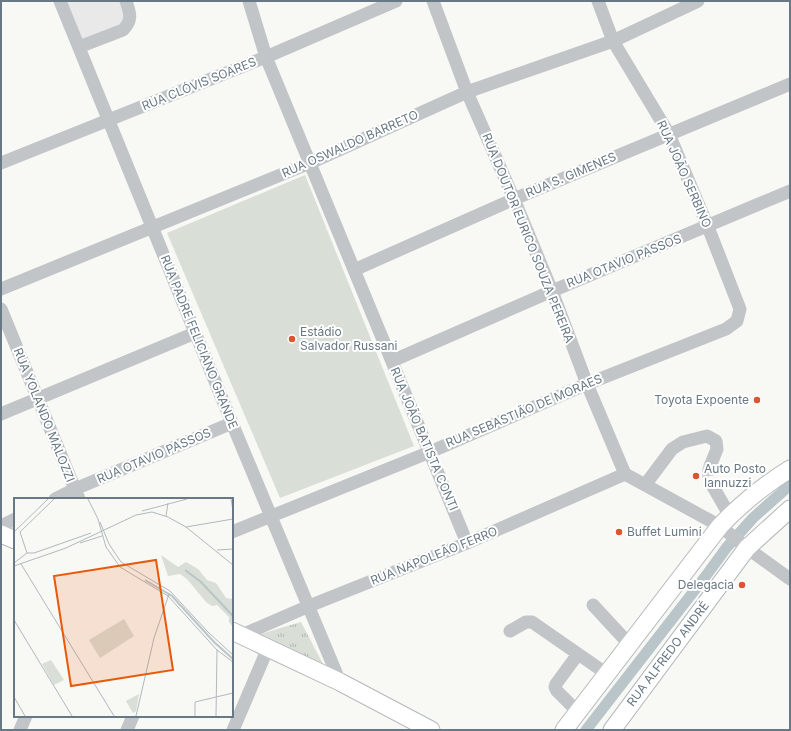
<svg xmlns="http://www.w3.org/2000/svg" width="791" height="731" font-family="Inter,sans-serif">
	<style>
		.built { fill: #e8e9e8 }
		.grass { fill: url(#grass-tufts) }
		.pitch { fill: #d9ded6 }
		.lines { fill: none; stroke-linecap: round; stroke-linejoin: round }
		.canal { stroke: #bac5c9; stroke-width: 11 }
		.minor-tunnel { stroke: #cdd2d3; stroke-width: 13; stroke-dasharray: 13 6; stroke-linecap: butt }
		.major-casing { stroke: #b4b9bc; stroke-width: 19 }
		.minor { stroke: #c1c5c8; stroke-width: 13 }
		.major { stroke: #fff; stroke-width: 17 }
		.poi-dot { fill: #da5633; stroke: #fff; stroke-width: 1.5 }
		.labels { text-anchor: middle; stroke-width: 4; stroke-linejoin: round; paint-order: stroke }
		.street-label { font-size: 12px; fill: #687884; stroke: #fff }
		.poi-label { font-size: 12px; fill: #687884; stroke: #fff; text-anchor: start }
		.inset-river { fill: none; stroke: #bac5c9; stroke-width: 2 }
		.inset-road { fill: none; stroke: #b1b9be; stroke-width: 1 }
		.view { fill: #e8590c; fill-opacity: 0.15; stroke: #e8590c; stroke-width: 2 }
		.inset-edge { fill: none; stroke: #687884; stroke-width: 2 }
	</style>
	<defs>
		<pattern id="grass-tufts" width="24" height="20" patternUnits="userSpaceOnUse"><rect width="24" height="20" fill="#d9ded6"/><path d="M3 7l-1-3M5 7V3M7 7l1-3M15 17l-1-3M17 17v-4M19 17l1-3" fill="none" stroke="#b4b9b3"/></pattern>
	</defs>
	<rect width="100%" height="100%" fill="#f8f8f5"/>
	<path class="built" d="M63,1H122L124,23L80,43Z"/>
	<path class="grass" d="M301,622L324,666L257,635Z"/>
	<path class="pitch" d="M305,175L414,446L280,498L167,233Z"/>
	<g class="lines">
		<path class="canal" d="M586,730L708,573L727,547L753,518L790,485"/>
		<path class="minor-tunnel" d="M711,464C707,472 708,476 712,485"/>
		<g class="major-casing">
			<path id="major" d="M1,534L15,540
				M232,631L340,682L431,730
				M564,730L720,526C741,504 764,485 790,469
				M612,730L747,548L790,509"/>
		</g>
		<path class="minor" d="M60,1L232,423L340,682
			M249,1L266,57L467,543
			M433,1L467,92L514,199L552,291L587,384L625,474
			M79,47L123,30C133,20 130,13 126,1
			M1,163L266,57L396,1
			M354,270L514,199L790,84
			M1,289L310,163L467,92L613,41L698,1
			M1,309L79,499
			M392,361L552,291L790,191
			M1,414L195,333
			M625,474L720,526L747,548L790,579
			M645,485L672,449L683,442L707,436L716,441L717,449L711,464
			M712,485L730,516
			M55,499L75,489L232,423
			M1,526L15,519
			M232,532L430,452L587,384L726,329L737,321L740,309L708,227L669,134L613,41L598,1
			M593,605L630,645
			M510,631L526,622H532L607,674
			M242,635L309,606L467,543L625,474
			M578,654L556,684L555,687L557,691L578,712
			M20,730L26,716
			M127,730L133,716
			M233,730L268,648"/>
		<use href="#major" class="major"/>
	</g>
	<g class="poi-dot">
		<circle cx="292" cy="339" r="4"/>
		<circle cx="757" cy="400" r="4"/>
		<circle cx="696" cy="476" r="4"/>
		<circle cx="619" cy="532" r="4"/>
		<circle cx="742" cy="585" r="4"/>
	</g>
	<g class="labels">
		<g class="street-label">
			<text transform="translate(199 84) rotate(-22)" y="4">RUA CLÓVIS SOARES</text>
			<text transform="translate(350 144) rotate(-24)" y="4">RUA OSWALDO BARRETO</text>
			<text transform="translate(684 174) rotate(66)" y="4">RUA JOÃO SERBINO</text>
			<text transform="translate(571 175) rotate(-23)" y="4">RUA S. GIMENES</text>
			<text transform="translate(528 238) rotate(68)" y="4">RUA DOUTOR EURICO SOUZA PEREIRA</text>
			<text transform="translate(624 261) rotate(-22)" y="4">RUA OTAVIO PASSOS</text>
			<text transform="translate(199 342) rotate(68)" y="4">RUA PADRE FELICIANO GRANDE</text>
			<text transform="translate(524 411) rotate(-23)" y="4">RUA SEBASTIÃO DE MORAES</text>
			<text transform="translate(44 415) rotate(68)" y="4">RUA YOLANDO MALOZZI</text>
			<text transform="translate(424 439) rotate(67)" y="4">RUA JOÃO BATISTA CONTI</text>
			<text transform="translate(154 456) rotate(-23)" y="4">RUA OTAVIO PASSOS</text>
			<text transform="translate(434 556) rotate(-22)" y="4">RUA NAPOLEÃO FERRO</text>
			<text transform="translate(668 654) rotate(-53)" y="4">RUA ALFREDO ANDRÉ</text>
		</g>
		<g class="poi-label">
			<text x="300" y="336">Estádio<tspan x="300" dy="14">Salvador Russani</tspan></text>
			<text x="749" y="404" text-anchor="end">Toyota Expoente</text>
			<text x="704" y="473">Auto Posto<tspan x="704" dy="14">Iannuzzi</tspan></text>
			<text x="627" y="536">Buffet Lumini</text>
			<text x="734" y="589" text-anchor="end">Delegacia</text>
		</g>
	</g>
	<g transform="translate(14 498)">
		<rect width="219" height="219" fill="#f8f8f5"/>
		<path d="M37,162L50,182L40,187L28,166ZM125,196L122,213L119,215L112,203Z" fill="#d9ded6"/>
		<path d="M147,57L164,69L172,64L184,71L193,82L202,85L212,100L219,101V129L215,124V119L203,107L198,108L192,104L173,81L166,76L154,78Z" fill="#d9ded6"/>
		<path d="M110,121L120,138L86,160L75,142Z" fill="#d9ded6"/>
		<path class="inset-river" d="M171,72L187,84L219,118M131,82L158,98L200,144L219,161"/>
		<path class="inset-road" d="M74,1L84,21L92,49L106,69L154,98L203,152L219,164M217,1L219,13M128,13L173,1M152,18L154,5M86,24L95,46L107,64L156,93L194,134L219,157M172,29L219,21M0,34L34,1M6,34L40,1M6,34L13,55M66,45L88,38M203,52L219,51M13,55H20L77,35M0,65L13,55M7,66L100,218M0,68L52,50L122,17L138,14L154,19L172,29L219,67M0,122L58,218M0,199L11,218M122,218L140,140L155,96M181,218V204L219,195M202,218L203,152"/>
		<path class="view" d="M142,62L159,172L57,188L40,78Z"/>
		<rect width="219" height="219" class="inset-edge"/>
	</g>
	<rect width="791" height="731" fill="none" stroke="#687884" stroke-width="4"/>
</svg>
